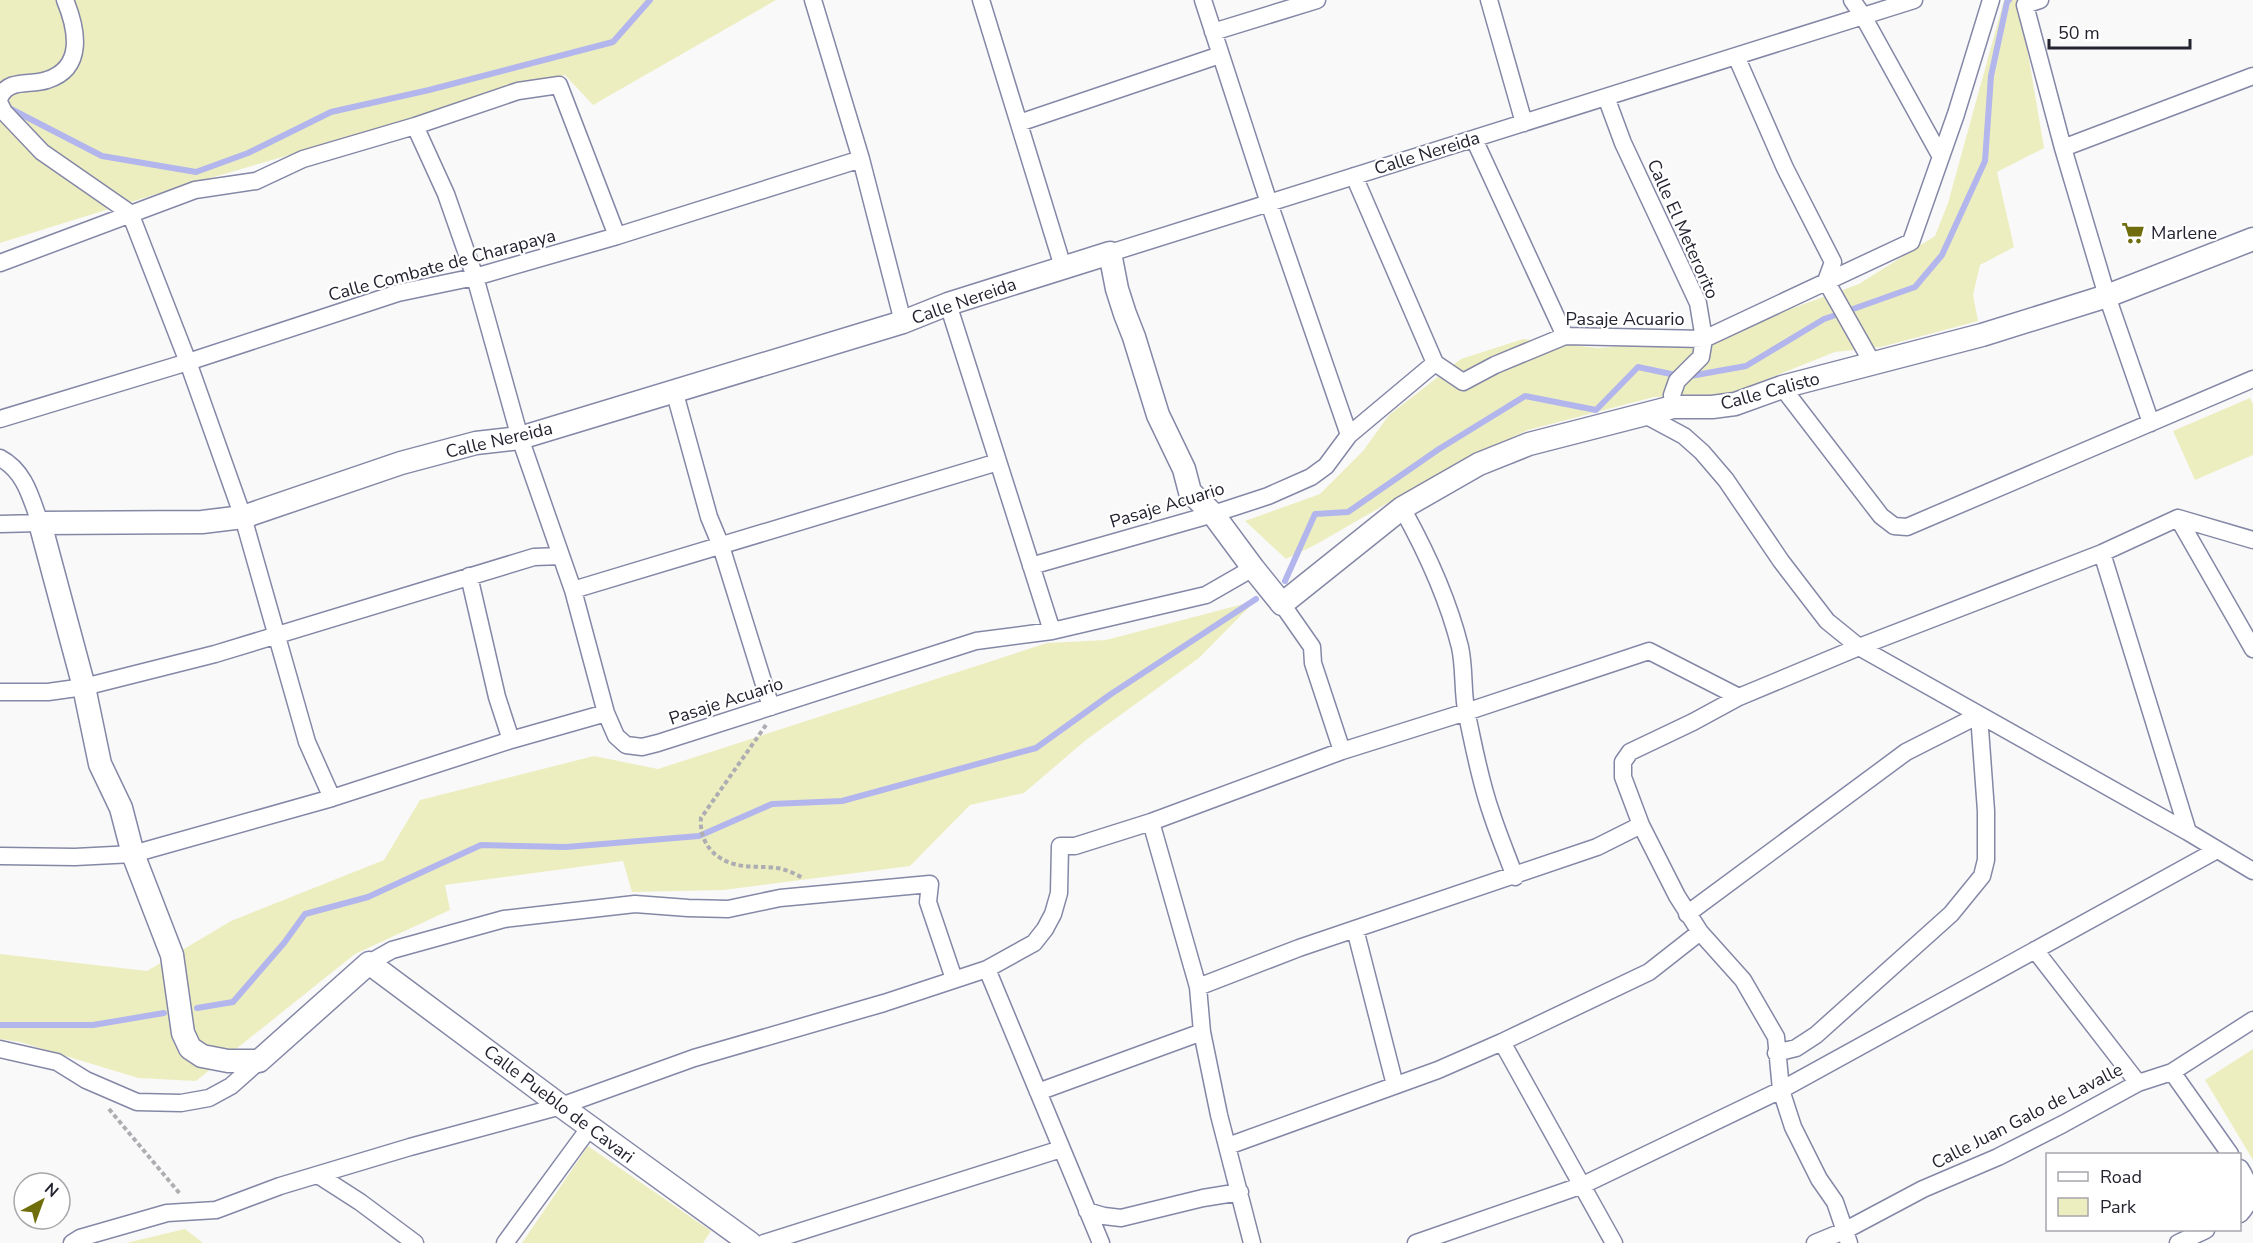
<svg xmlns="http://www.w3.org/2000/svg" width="2253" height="1243" font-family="'Nunito Sans',sans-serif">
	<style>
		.green { fill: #edeec0 }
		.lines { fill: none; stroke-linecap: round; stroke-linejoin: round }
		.stream { stroke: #b2b6ec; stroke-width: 6 }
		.street-casing { stroke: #8487a6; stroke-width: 19 }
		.secondary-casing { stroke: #8487a6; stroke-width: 25 }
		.path { stroke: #adadb2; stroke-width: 4; stroke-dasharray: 4.5 3; stroke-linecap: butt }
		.street { stroke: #fff; stroke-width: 16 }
		.secondary { stroke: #fff; stroke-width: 22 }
		.labels { text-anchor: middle; stroke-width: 4.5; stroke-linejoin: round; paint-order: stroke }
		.street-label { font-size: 18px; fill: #232430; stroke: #fff }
		.poi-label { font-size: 18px; fill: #232430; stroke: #fff; text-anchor: start }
	</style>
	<rect width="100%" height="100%" fill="#f9f9f9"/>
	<path class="green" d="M0,0H776L593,105L565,75L176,188L0,243Z
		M2004,0H2019L2044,148L1997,172L2014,247L1980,265L1973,295L1978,321L1881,347L1835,352L1727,395L1654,397L1528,430L1452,466L1315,545L1286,559L1245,521L1320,494L1363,451L1389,415L1461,359L1523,339L1597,348L1687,342L1749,324L1859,284L1935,236L1948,203Z
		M2250,398L2253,404V455L2195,480L2173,431Z
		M1255,601L1199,658L1086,740L1024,793L970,805L910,866L724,890L632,892L623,861L445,885L450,910L355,954L196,1081L138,1078L20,1042L0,1039V954L147,971L231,921L384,860L420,800L594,756L658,769L1047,643L1106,640Z
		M2253,1049V1160L2205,1080Z
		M588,1146L711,1231L703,1243H522Z
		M185,1229L203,1243H126Z"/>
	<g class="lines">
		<path class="stream" d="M9,108L102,156L196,172L248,153L331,112L429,90L613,42L650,0
			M1853,309L1915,287L1942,255L1985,161L1991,76L2007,2L2009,0
			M1285,581L1315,514L1348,512L1439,449L1525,396L1596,410L1638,367L1685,377L1746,366L1824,319L1833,316
			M197,1008L233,1002L284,943L305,914L368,897L481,845L566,847L699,836L772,804L842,801L1036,748L1111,694L1256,599
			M0,1025H93L164,1013"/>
		<g class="street-casing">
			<path id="street" d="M813,0L861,159L903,322
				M981,0L1063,267
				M1203,0L1269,203L1349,435
				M1489,0L1524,123
				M1852,0L1863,16L1941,157
				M2040,0L2025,5L2063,148L2107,296L2151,423
				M1213,32L1317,0
				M1736,56L1785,168L1833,262L1826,281
				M0,97C9,78 30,86 47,80C85,68 77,29 65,0
				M1606,97L1623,143L1698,303L1704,339L1701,357L1677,381L1672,395L1673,407
				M0,104L4,112L42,152L130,213L188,362L243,517L307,742L332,798
				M1019,123L1220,55
				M415,126L446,194L475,277L520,438L573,590L606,713L616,736L626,745L642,747L658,743L976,641L1052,631L1206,595L1253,568
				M1474,139L1565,336
				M2063,148L2253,76
				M1354,176L1435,363
				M1110,253L1914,0
				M0,263L195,190L256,181L303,159L415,126L518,91L559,85L617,236
				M1826,281L1873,364
				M948,304L1052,631
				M1435,363L1463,382L1495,365L1565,336L1704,339L1911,242L1956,114L1991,0
				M1782,387L1881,516L1894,526L1907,527L2253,379
				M674,390L709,517L721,546L771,707
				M1643,414L1684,436L1702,452L1726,480L1781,561L1827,621L1859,647L2188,832L2253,871
				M0,419L188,362L398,293L475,277L617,236L861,159
				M0,458C25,471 31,498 40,523L0,524
				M1402,508C1426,551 1448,599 1460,647C1465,670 1462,692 1467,715C1474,747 1480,781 1491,812C1498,834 1507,855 1515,877
				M2178,518L2253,540
				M2102,553L2188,832
				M1031,566L1213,514L1268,496L1311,477L1326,466L1349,435L1435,363
				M469,576L497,697L511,740
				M573,590L998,462
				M1282,604L1312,647L1313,663L1342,751
				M0,692H48L84,687L215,654L534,557L561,556
				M1151,822L1198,987L1202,1032L1219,1115L1252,1243
				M0,856L75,857L133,854L332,798L511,740L606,713
				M1687,914L1906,752L1979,715L1986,811V860L1982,876L1951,914L1816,1035L1796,1048L1776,1053
				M1355,929L1395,1085
				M2035,950L2138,1083
				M369,963L392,950L504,919L635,904L688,908L728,909L780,898L930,884L928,902L954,979
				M987,969L1101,1243
				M1198,987L1299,948L1597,847L1641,825
				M1502,1042L1614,1243
				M0,1049L57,1062L86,1080L137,1102L181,1103L209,1098L231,1086L259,1061
				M2172,1072L2230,1154
				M1038,1092L1202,1032
				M1228,1146L1438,1070L1502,1042L1649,972L1700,932
				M2240,1168C2251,1185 2253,1201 2240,1214
				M318,1175L360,1202L415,1243
				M1087,1211L1104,1216L1121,1218L1203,1198L1240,1192
				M72,1243L80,1238L167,1213L216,1210L280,1186L410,1147L561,1106L694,1058L884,1003L987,969L1034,943L1045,929L1053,914L1059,893L1060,846H1075L1151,822L1342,751L1466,712L1649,651L1739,697
				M505,1243L590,1127
				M764,1243L1061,1149
				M1416,1243L1583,1185L1781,1090L2217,850
				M1815,1243L1844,1231L1923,1189L1998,1157L2063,1124L2138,1083L2172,1072L2253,1020
				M1849,1243L1835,1202L1819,1179L1793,1127L1781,1090L1776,1037L1743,980L1700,932L1677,896L1641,825L1623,777V762L1630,752L1693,722L1739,697L1859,647L2102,553L2178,518L2253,649
				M2178,1243L2206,1230"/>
		</g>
		<g class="secondary-casing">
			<path id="secondary" d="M750,1243L561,1106L369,963L259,1061H228L202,1056L190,1048L183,1033L172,955L133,854L121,808L100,764L84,687L40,523L202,522L243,517L401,463L476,443L520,438L903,322L948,304L1110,253L1117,289L1125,314L1134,337L1158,415L1184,469L1190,492L1213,514L1253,568L1282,604L1402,508L1479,464L1529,444L1673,407H1712L1735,404L1782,387L1982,335L2107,296L2253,239"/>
		</g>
		<path class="path" d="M766,725L701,818C699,840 712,858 734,864C747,868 763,866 777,868C786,869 795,874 803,878
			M109,1109L181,1195"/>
		<use href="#street" class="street"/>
		<use href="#secondary" class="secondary"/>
	</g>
	<defs>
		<g id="supermarket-bare" transform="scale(1.8)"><path d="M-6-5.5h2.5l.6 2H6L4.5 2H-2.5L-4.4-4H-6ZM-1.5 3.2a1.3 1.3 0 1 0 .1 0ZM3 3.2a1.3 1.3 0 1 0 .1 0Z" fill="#706d0c" stroke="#fff" stroke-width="2.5" paint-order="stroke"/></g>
	</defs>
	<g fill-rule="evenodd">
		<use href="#supermarket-bare" x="2133" y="233"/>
	</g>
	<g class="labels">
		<g class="street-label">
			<text transform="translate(1427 153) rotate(-17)" y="6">Calle Nereida</text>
			<text transform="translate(1683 229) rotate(66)" y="6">Calle El Meterorito</text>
			<text transform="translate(442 265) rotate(-15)" y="6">Calle Combate de Charapaya</text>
			<text transform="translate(964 301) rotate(-19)" y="6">Calle Nereida</text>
			<text x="1625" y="325">Pasaje Acuario</text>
			<text transform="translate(1770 391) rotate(-15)" y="6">Calle Calisto</text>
			<text transform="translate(499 440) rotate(-13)" y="6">Calle Nereida</text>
			<text transform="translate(1167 505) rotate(-17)" y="6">Pasaje Acuario</text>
			<text transform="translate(726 701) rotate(-18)" y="6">Pasaje Acuario</text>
			<text transform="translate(559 1104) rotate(37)" y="6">Calle Pueblo de Cavari</text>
			<text transform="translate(2027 1116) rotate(-27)" y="6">Calle Juan Galo de Lavalle</text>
		</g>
		<g class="poi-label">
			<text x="2151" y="239">Marlene</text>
		</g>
	</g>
	<rect x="2046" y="1153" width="195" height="78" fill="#ffffff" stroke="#a7a7ac" stroke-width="1.5"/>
	<rect x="2058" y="1172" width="30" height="9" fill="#ffffff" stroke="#a7a7ac" stroke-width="1.5"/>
	<text x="2100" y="1183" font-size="18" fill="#232430">Road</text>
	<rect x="2058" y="1198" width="30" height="18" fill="#edeec0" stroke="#a7a7ac" stroke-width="1.5"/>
	<text x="2100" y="1213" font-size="18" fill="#232430">Park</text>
	<g transform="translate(42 1201) rotate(41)"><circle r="28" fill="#ffffff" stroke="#a7a7ac" stroke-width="1.5"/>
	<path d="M0-4.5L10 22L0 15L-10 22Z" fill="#706d0c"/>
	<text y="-9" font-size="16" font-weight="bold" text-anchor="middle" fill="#232430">N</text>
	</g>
	<path d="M2049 39v9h141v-9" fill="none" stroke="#232430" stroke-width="3"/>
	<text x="2058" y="39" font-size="18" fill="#232430" stroke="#ffffff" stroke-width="4.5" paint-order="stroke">50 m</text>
</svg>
